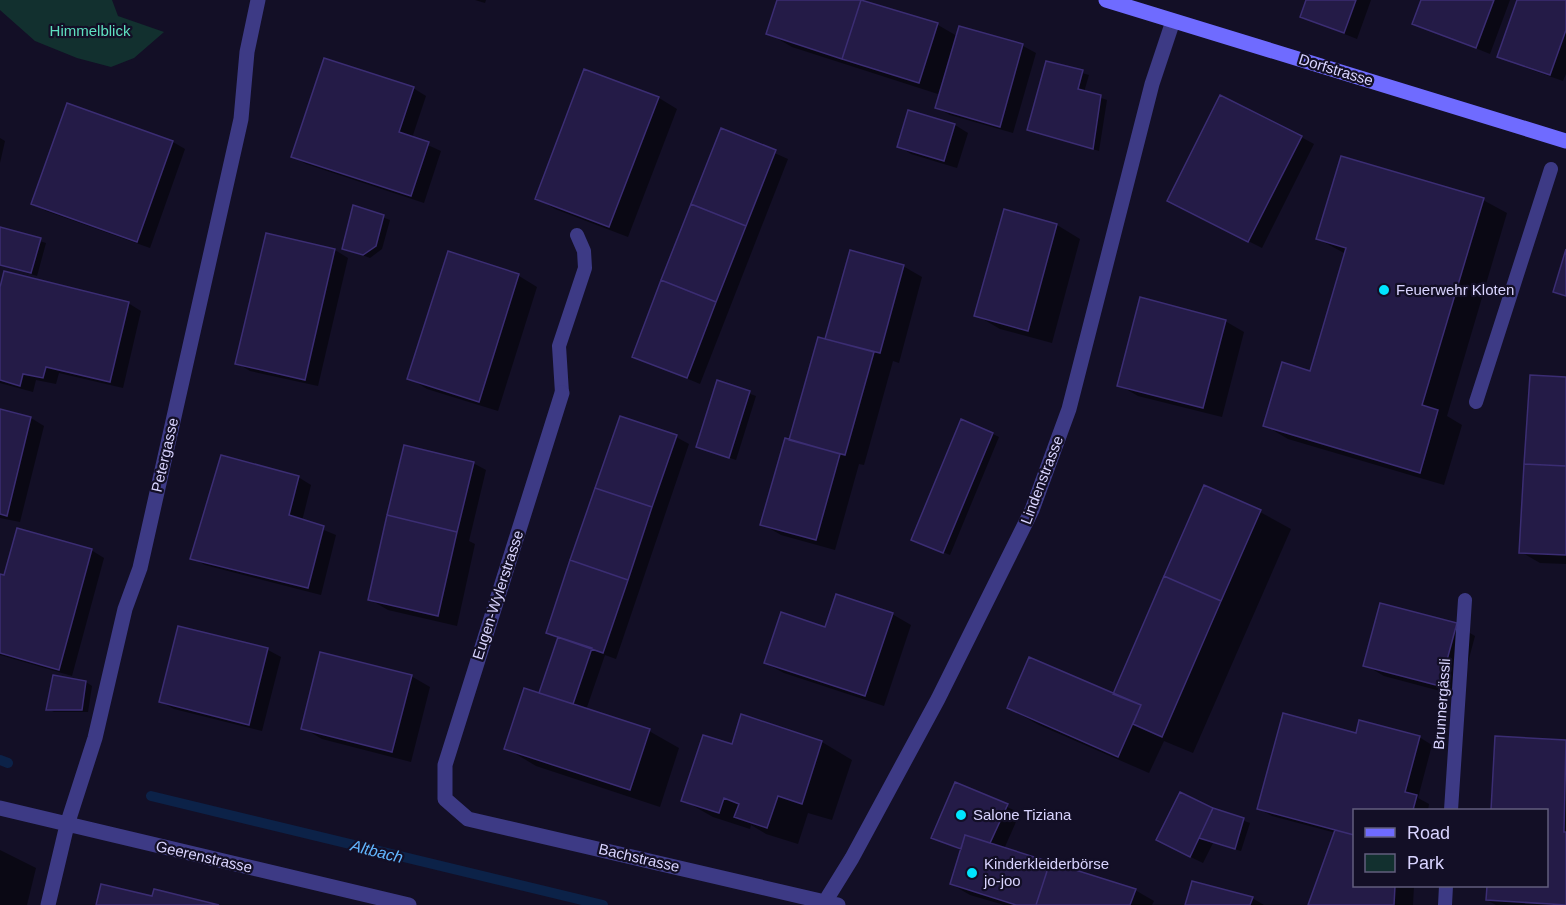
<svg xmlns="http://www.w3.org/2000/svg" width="1566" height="905" font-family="Arial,sans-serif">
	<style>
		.green { fill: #12302f }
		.shadow { fill: #0007 }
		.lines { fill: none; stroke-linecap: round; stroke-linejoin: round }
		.stream { stroke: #0c2248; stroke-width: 10 }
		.building { fill: #241b47; stroke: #3b2d73; stroke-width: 1.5 }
		.service { stroke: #3d3a85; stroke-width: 14 }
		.minor { stroke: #3d3a85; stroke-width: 15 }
		.secondary { stroke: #6f6bff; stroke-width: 15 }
		.poi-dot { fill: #00e5ff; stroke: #130f26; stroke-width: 2 }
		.labels { text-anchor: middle; stroke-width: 4.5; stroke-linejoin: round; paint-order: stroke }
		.park-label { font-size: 15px; fill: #5fe0c0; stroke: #130f26 }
		.street-label { font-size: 15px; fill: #d9d4ff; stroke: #130f26 }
		.poi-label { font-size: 15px; fill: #d9d4ff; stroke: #130f26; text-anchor: start }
		.water-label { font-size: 16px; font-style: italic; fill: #62b6ff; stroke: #130f26 }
	</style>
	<rect width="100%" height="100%" fill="#130f26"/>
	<path class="green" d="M0,0H112L118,16L164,32L134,58L111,67L77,58L35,41L0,10Z"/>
	<path class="shadow" d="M475,0H486L485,3Z
		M779,0H860L938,25L957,36L960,28L1023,46L1036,53L1013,133L950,115L937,108L941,95L792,47L768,33Z
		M1308,0H1371L1357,39L1302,17Z
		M1423,0H1510L1490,54L1414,23Z
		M1518,0H1566V74L1563,81L1512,63L1499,56Z
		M1047,63L1089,75L1084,92L1107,100L1099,151L1028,129Z
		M413,88L426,96L412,138L441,151L424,203L306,164L293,157Z
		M659,98L677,109L628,237L555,209L536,198Z
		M909,112L955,125L968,133L957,168L911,154L899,146Z
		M722,130L788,159L700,384L634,356Z
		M1301,137L1314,144L1262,248L1181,207Z
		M0,138L5,141L0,163Z
		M173,142L185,149L150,248L46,211L33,204Z
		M1483,200L1507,213L1447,416L1462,425L1444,485L1288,439L1264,425L1311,373L1346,254L1318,239Z
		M354,207L390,220L382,249L370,258L344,248Z
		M1005,211L1057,225L1080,239L1052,343L1000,329L976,315Z
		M0,229L46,243L37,276L0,265Z
		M267,235L335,250L348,258L318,386L250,371L237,363Z
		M449,253L519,276L537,287L498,411L427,389L409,378Z
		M903,266L922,277L899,363L893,361L864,465L859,464L835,550L781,535L762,524L826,340Z
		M0,293L128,303L141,311L123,388L59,373L56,384L36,380L33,392L0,383Z
		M1225,321L1244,332L1222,417L1138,396L1119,385Z
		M1566,379V564L1540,563L1521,552Z
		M718,382L756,396L736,460L698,447Z
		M0,411L31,418L44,426L20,522L0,518Z
		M993,434L999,437L950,555L919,542Z
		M676,437L689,444L616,659L605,655L586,710L649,731L679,748L660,807L536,766L506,748L547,698L559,639L548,632Z
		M473,463L486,470L469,541L475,544L457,626L388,610L369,599Z
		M298,477L311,485L302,521L336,535L321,595L205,565L192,558Z
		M1204,487L1260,512L1291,529L1193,753L1164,741L1149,773L1039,725L1009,708L1114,696Z
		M91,550L104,558L72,676L0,655V575L5,576Z
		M892,614L911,625L884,706L784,673L765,663L826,629Z
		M1456,625L1475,636L1459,696L1384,676L1365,665Z
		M180,628L268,650L281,657L262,731L174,709L161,702Z
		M411,676L430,687L411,762L322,739L303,728Z
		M86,682L92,686L88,712H54L48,709Z
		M742,716L822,742L852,760L832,820L808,813L798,844L766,834L751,825L750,829L713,817L683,800L733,746Z
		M1357,735L1419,737L1432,745L1418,798L1429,804L1428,810H1354V886H1414L1413,905H1310L1336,833L1272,816L1259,809Z
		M1497,737L1566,742V905H1496L1487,900L1488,886H1546V810H1492Z
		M956,784L1020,813L1004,849L1135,890L1154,901L1152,905H1004L970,895L951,884L961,850L933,837Z
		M1181,794L1213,810L1250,823L1241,851L1213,843L1203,863L1170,847Z
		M0,850L36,868L27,905H0Z
		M1252,898L1264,905H1187Z"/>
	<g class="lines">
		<path class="stream" d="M0,760L8,763
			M151,796L603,905"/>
	</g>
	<path class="building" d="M777,0H861L842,59L766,34Z
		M861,0L938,23L919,83L842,59Z
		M1306,0H1356L1344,33L1300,17Z
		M1421,0H1494L1476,48L1412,24Z
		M1517,0H1566V30L1550,75L1497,57Z
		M959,26L1023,44L1000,127L935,108Z
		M324,58L414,87L399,132L429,142L411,196L291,157Z
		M1046,61L1083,70L1078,89L1101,95L1093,149L1027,130Z
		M584,69L659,97L609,227L535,199Z
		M1220,95L1302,136L1248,242L1167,201Z
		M67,103L173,141L137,242L31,204Z
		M908,110L955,124L944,161L897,147Z
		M721,128L776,150L746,226L691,204Z
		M1341,156L1484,198L1422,405L1438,410L1420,473L1263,426L1282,362L1310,371L1346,248L1316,239Z
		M691,204L746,226L716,302L661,280Z
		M353,205L384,215L376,246L363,255L342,249Z
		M1004,209L1057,224L1028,331L974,316Z
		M0,227L41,238L31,273L0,265Z
		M266,233L335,249L305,380L235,364Z
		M1566,249V296L1553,292Z
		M850,250L904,265L880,353L825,339Z
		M448,251L519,274L479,402L407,379Z
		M4,271L129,302L110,382L46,367L43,378L23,374L20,386L0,380V287Z
		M661,280L716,302L687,378L632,357Z
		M1140,297L1226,320L1203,408L1117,386Z
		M818,337L874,352L845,455L789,440Z
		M1530,375L1566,377V466L1524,464Z
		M717,380L750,391L729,458L696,447Z
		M0,409L31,417L7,516L0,514Z
		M620,416L677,435L652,507L595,488Z
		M961,419L993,433L943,553L911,540Z
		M785,438L840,454L816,540L760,525Z
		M404,445L474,462L457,532L387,515Z
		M221,455L299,476L289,515L324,526L308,588L190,559Z
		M1524,464L1566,466V555L1519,553Z
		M1204,485L1261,510L1221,601L1164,576Z
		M595,488L652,507L628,580L570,560Z
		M387,515L457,532L438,616L368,600Z
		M17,528L92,549L59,670L0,653V574L4,575Z
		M570,560L628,580L603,653L546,633Z
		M1164,576L1221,601L1162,737L1133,724L1141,705L1113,694Z
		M836,594L893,613L865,696L764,663L781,612L825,627Z
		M1380,603L1457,623L1440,686L1363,666Z
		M178,626L268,648L249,725L159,702Z
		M558,637L592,648L573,704L539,693Z
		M320,652L412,675L392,752L301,729Z
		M1029,657L1141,705L1118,757L1007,708Z
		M53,675L86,681L82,710H46Z
		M524,688L650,729L630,790L504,749Z
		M1283,713L1356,733L1359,720L1420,736L1405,792L1417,795L1413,810H1354V835L1257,809Z
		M741,714L822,741L802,804L778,796L767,828L734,817L739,804L724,798L719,813L681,801L703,735L732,744Z
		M1495,736L1566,740L1564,832H1566V905L1486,900L1487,886H1546V810H1491Z
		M955,782L1008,804L990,843L965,835L961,849L931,838Z
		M1180,792L1213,808L1190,857L1156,840Z
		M1213,808L1244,818L1235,849L1199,838Z
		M1335,830L1354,835V886H1395L1394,905H1308Z
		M965,835L1050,862L1036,905H1016L950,884Z
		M1050,862L1136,889L1130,905H1036Z
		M1192,881L1253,897L1250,905H1185Z
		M101,884L152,896L154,889L219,905H96Z"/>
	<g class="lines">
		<path class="service" d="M562,393L559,346L585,268L584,251L577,235
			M1476,402L1551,169
			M1451,810L1465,600
			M1445,905L1446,886"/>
		<path class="minor" d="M562,393L445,765V799L468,819L838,905
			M0,808L409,905
			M48,905L67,825L95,738L125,609L140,568L241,119L247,52L258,0
			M823,905L852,858L938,699L1032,510L1069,409L1152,84L1173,21"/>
		<path class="secondary" d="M1106,0L1566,141"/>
	</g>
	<g class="poi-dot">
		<circle cx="1384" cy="290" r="6"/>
		<circle cx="961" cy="815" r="6"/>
		<circle cx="972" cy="873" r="6"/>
	</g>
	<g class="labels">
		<g class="park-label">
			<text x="90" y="36">Himmelblick</text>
		</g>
		<g class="street-label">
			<text transform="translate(1336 70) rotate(17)" y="5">Dorfstrasse</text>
			<text transform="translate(165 455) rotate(-77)" y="5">Petergasse</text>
			<text transform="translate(1042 480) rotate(-69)" y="5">Lindenstrasse</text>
			<text transform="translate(498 595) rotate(-72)" y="5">Eugen-Wylerstrasse</text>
			<text transform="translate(1442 704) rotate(-86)" y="5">Brunnergässli</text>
			<text transform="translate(204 857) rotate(13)" y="5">Geerenstrasse</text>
			<text transform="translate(639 858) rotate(13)" y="5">Bachstrasse</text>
		</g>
		<g class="poi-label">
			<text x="1396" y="295">Feuerwehr Kloten</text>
			<text x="973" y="820">Salone Tiziana</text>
			<text x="984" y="869">Kinderkleiderbörse<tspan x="984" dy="17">jo-joo</tspan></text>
		</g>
		<g class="water-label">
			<text transform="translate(377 851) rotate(14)" y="6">Altbach</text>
		</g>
	</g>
	<rect x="1353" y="809" width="195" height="78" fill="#130f26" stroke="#625e7d" stroke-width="1.5"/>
	<rect x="1365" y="828" width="30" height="9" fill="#6f6bff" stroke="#625e7d" stroke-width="1.5"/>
	<text x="1407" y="839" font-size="18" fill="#d9d4ff">Road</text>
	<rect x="1365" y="854" width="30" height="18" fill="#12302f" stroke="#625e7d" stroke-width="1.5"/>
	<text x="1407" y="869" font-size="18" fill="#d9d4ff">Park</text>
</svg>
